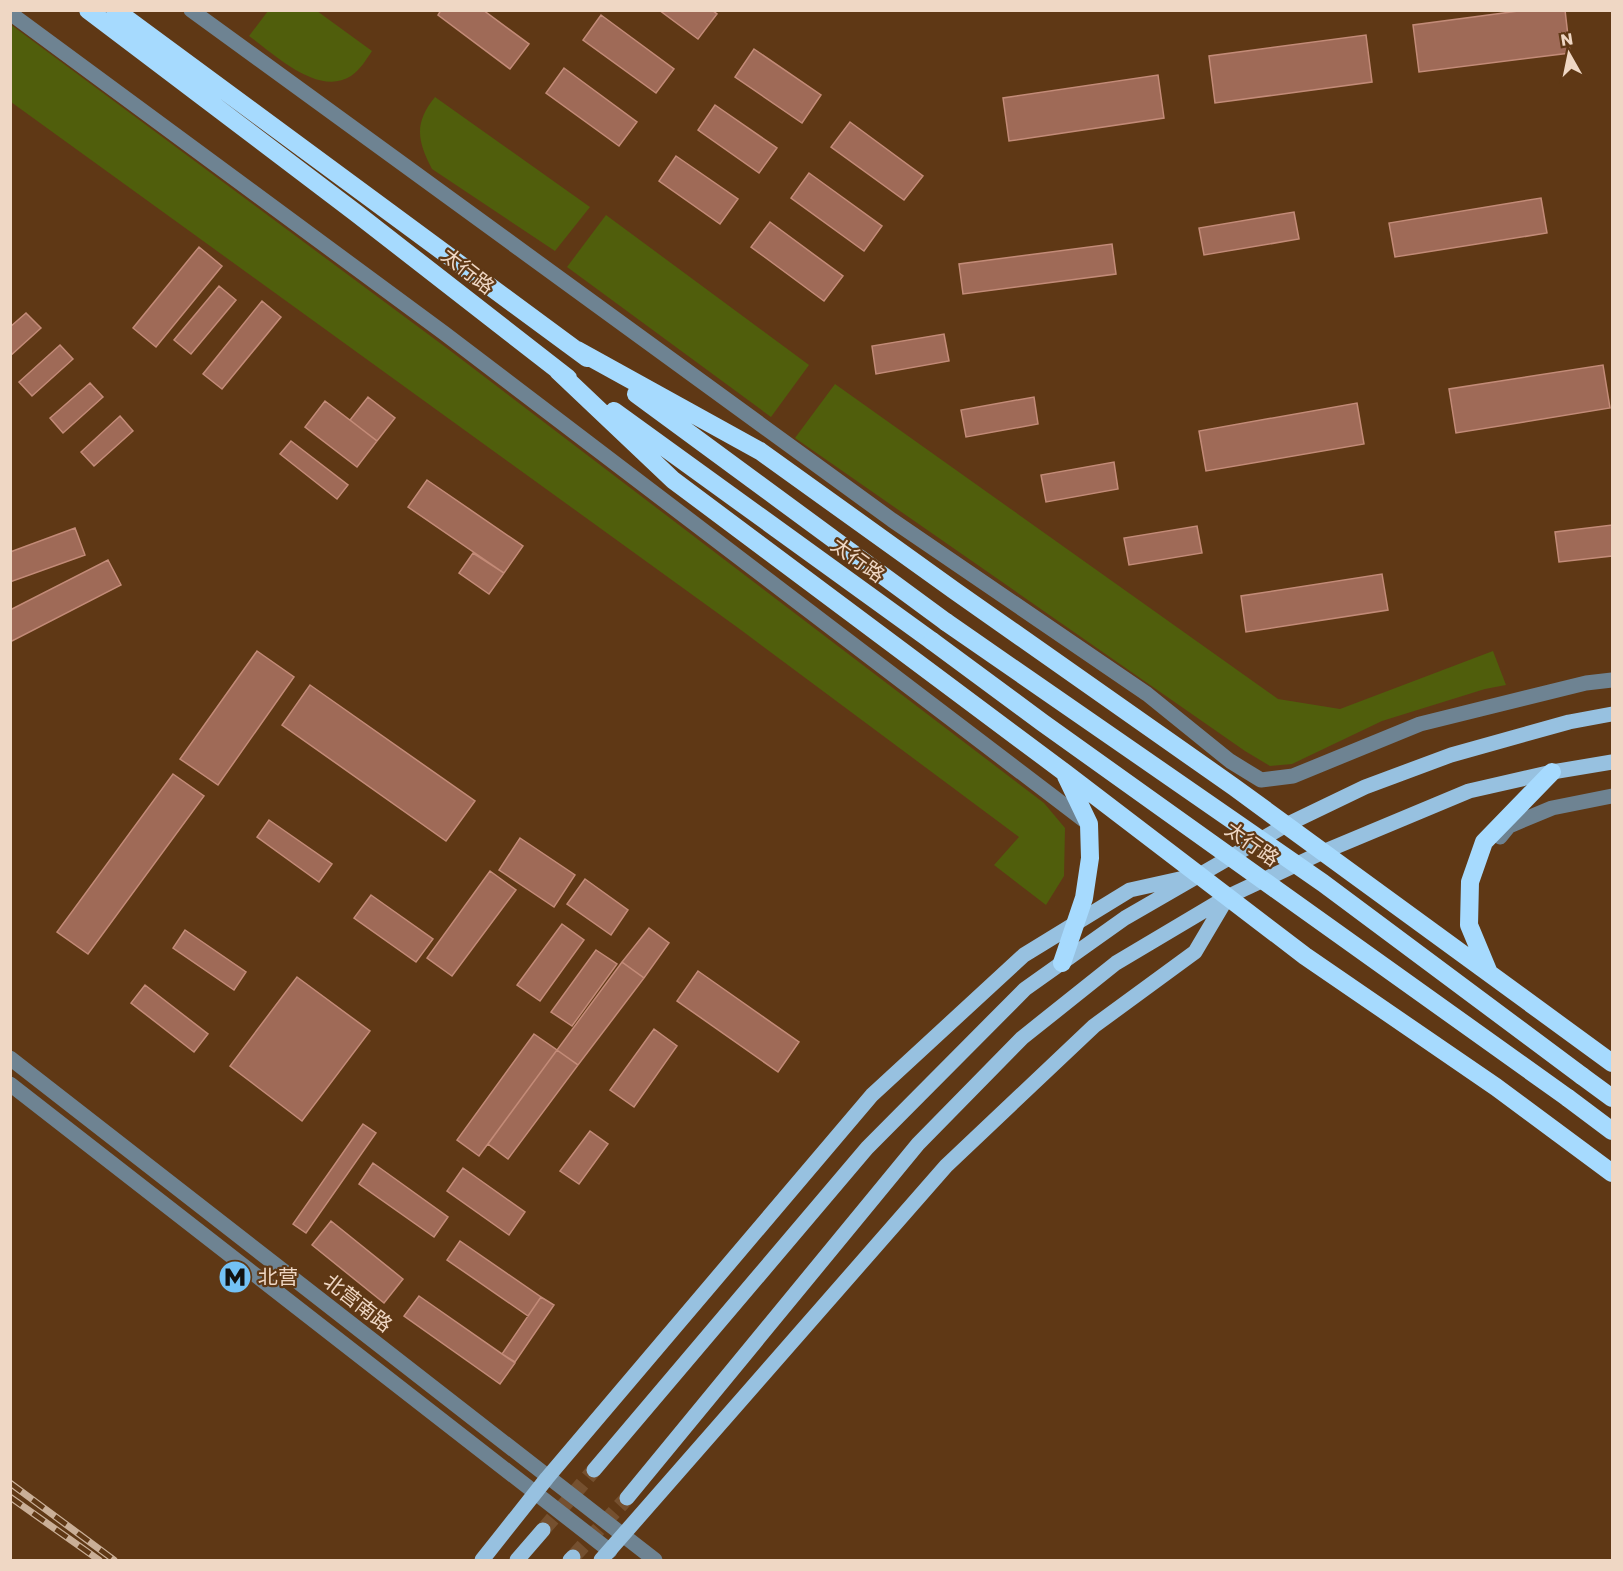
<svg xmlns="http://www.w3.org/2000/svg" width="1623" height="1571" font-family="Poppins,'Noto Sans SC',sans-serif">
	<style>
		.green { fill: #505e0c }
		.building { fill: #9f6a57; stroke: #c38b78; stroke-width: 1.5 }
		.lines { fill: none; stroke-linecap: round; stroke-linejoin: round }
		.major-tunnel { stroke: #75502f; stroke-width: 15; stroke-dasharray: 15 8; stroke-linecap: butt }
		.minor { stroke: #6e8392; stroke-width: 15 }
		.major { stroke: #97c1e0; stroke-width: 15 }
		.highway { stroke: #a6dafe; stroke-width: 18 }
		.rail-casing { stroke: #caaf97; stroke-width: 7 }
		.rail { stroke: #5f3815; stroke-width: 4.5; stroke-dasharray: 14; stroke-linecap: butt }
		.highway-bridge { stroke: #a6dafe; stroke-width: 18 }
		.labels { text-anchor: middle; stroke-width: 4.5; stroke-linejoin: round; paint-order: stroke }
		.street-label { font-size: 20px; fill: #efd7c4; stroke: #5f3815 }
		.poi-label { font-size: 20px; fill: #efd7c4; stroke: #5f3815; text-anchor: start }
	</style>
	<rect width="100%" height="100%" fill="#5f3815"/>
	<path class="green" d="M268,11H317L372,51C366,60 360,70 351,76C318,97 274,54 249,36Z
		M10,24L448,349L1044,803L1065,828L1064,876L1046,905L994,865L1019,837L741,630L11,102Z
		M435,97L590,207L555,251L432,169C417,140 414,123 435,97Z
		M606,215L809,365L771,417L567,267Z
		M835,384L1278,699L1340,709L1493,651L1506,685L1485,689L1382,721L1292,764L1270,766L1245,751L795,438Z"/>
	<path class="building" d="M441,10H483L529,44L510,69L438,15Z
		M659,10H712L717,14L698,39Z
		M1526,10H1565L1570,53L1419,72L1413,25Z
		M601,15L674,69L656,93L583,40Z
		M1366,35L1372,82L1215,103L1209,56Z
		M754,49L821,95L802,123L735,77Z
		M564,68L637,122L619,146L546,93Z
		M1158,75L1164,118L1009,141L1003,98Z
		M715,105L777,148L759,173L698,130Z
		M850,122L923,176L904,200L831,147Z
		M676,156L738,199L720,224L659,181Z
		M809,173L882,226L864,251L791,198Z
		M1541,198L1547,233L1395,257L1389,223Z
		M1294,212L1299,239L1204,255L1199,228Z
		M770,222L843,276L824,301L751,247Z
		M1112,244L1116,274L963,294L959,264Z
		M199,247L222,266L156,347L133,328Z
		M219,286L236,300L191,354L174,340Z
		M262,301L281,317L222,389L203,374Z
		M26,313L41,328L10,356V327Z
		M944,334L949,361L876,374L872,346Z
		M60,345L73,359L32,396L19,382Z
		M1603,365L1610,408L1456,433L1449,389Z
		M90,383L103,397L63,433L50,418Z
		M368,397L395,418L377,441L350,420Z
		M1034,397L1038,424L966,437L961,410Z
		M325,401L377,441L357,467L305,427Z
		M1357,403L1364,444L1206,471L1199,431Z
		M120,416L133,431L94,466L81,452Z
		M291,441L348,485L337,499L280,454Z
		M1114,462L1118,489L1046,502L1041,475Z
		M427,480L523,546L504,573L408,507Z
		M1612,525V556L1559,562L1555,532Z
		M1197,526L1202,553L1129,565L1124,538Z
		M75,528L85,555L10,582V552Z
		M473,553L504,573L489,594L459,573Z
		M108,560L121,585L10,642V610Z
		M1382,574L1388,610L1246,632L1241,596Z
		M257,651L294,677L218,785L180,759Z
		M310,685L475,801L446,841L282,725Z
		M173,774L204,796L88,954L57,932Z
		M269,820L332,864L319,882L257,837Z
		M520,838L575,875L554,907L499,870Z
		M490,871L516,890L452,976L427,958Z
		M585,879L628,910L611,935L567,904Z
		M371,895L433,939L416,962L354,918Z
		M562,924L584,940L540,1001L517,985Z
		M649,928L669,943L644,978L622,962Z
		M185,930L246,972L234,990L173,948Z
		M596,950L617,964L572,1026L551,1012Z
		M622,962L644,978L578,1065L557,1050Z
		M698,971L799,1042L778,1072L677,1001Z
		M297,977L370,1031L302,1121L230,1066Z
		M145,985L208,1034L194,1052L131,1003Z
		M654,1029L677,1046L634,1107L610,1090Z
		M534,1034L557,1050L479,1156L457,1140Z
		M557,1050L578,1065L508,1159L488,1144Z
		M363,1124L376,1133L306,1233L293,1224Z
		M590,1131L608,1144L579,1184L560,1171Z
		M373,1163L448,1217L434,1237L359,1184Z
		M463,1168L525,1212L509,1235L447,1191Z
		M331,1221L403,1279L384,1303L312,1245Z
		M460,1241L541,1297L528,1316L447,1260Z
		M419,1296L515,1363L500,1384L404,1316Z
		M541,1297L554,1305L515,1362L502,1354Z"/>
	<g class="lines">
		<path class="major-tunnel" d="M543,1530L594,1470
			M573,1557L627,1498"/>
		<path class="minor" d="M191,10L892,520L1147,694L1230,761L1261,780L1293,776L1420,724L1586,683L1612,680
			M10,13L444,333L1089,824
			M1500,837L1509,826L1552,808L1612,796
			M10,1058L655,1560
			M10,1084L610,1551"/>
		<path class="major" d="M594,1470L867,1148L1025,989L1125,918L1286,825L1365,787L1451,755L1569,722L1612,714
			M627,1498L918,1144L1022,1038L1116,963L1227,897L1323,852L1469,791L1552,772L1612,762
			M482,1560L547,1478L872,1095L1024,955L1130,890L1184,878
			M517,1560L543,1530
			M570,1560L573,1557
			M601,1560L946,1166L1094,1026L1195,952L1227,898"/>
		<path class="highway" d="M88,10L356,213L568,378
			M115,10L587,358
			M577,350L760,451L955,591L1234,787L1612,1063
			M558,371L673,480L1064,772L1305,956L1496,1087L1612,1173
			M636,394L946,622
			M614,411L932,641
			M1062,963L1084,898L1090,858L1089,824L1066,776
			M1489,973L1469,925L1470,882L1484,842L1552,772
			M1582,1076L1612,1098
			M1568,1098L1612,1131"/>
		<g class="rail-casing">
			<path id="rail" d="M10,1483L114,1560
				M10,1497L99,1560"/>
		</g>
		<use href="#rail" class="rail"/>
		<path class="highway-bridge" d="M946,622L1323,883L1582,1076
			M932,641L1043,723L1568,1098"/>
	</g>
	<defs>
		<g id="metro-disc" transform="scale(1.725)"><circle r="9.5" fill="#73c1f5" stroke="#5f3815"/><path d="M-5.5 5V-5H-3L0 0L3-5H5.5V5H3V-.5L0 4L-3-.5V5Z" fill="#111"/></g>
	</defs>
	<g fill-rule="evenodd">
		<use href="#metro-disc" x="235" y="1277"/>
	</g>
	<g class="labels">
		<g class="street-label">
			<text transform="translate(468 271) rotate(38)" y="7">太行路</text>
			<text transform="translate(858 560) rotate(36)" y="7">太行路</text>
			<text transform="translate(1252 844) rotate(35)" y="7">太行路</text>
			<text transform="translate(358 1303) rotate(38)" y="7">北营南路</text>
		</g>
		<g class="poi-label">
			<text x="258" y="1284">北营</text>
		</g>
	</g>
	<rect width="1623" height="1571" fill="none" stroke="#efd7c4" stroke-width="24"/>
	<g transform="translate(1569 54) rotate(351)" stroke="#5f3815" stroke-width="4.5" paint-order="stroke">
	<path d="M0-4.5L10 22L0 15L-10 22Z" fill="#efd7c4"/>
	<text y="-9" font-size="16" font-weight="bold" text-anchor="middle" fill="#efd7c4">N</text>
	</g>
</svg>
